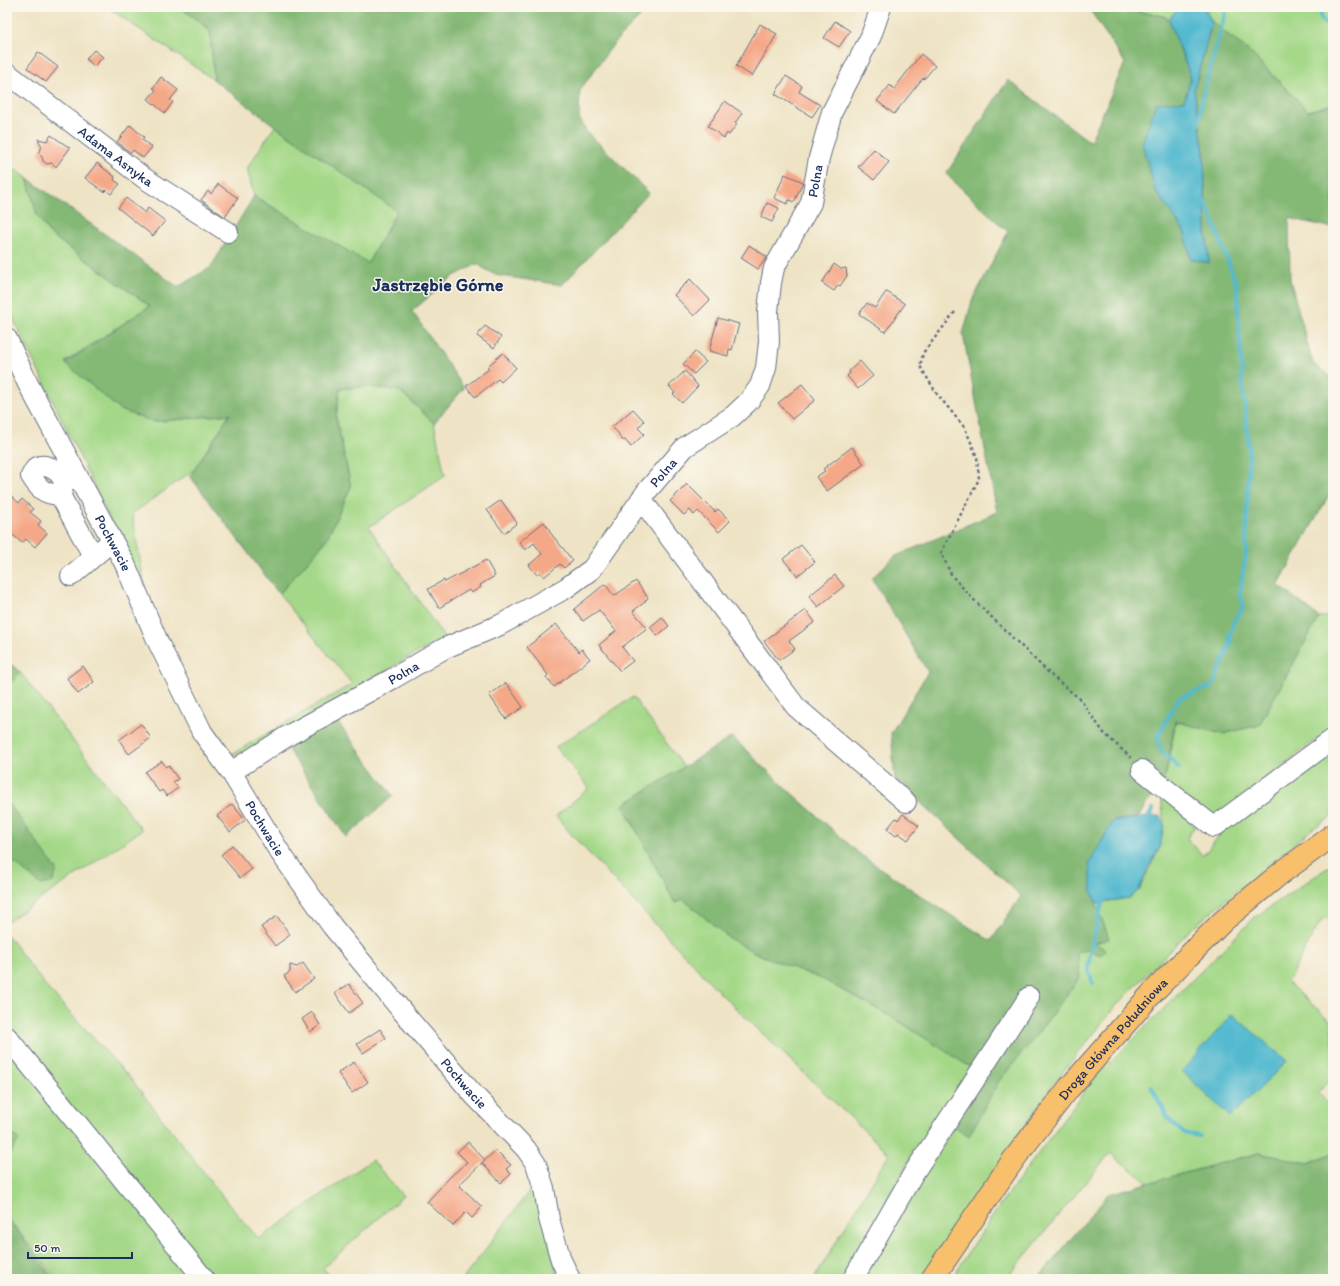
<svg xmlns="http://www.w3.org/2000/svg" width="1340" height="1286" font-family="Itim,sans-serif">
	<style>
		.green { fill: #a4d888; stroke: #608473 }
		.forest { fill: #83b874; stroke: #4f7469 }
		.water { fill: #52b9cf; stroke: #367496 }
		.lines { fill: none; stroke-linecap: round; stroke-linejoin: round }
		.stream { stroke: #52b9cf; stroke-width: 4 }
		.building { fill: #f5a888 }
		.minor-casing { stroke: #656e82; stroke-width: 22 }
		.major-casing { stroke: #656e82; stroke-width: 24 }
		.path { stroke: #656e82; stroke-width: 2.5; stroke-dasharray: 3 3; stroke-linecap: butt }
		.minor { stroke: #fff; stroke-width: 20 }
		.major { stroke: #f8bf6c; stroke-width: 22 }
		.labels { text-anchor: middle; stroke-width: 3; stroke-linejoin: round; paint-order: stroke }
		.street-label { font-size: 14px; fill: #1b2f5e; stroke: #fbf7ec }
		.district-label { font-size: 18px; font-weight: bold; fill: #1b2f5e; stroke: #fbf7ec }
	</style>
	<rect width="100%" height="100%" fill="#fbf7ec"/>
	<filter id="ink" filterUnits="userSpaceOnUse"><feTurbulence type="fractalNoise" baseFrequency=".025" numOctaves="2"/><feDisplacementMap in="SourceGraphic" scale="8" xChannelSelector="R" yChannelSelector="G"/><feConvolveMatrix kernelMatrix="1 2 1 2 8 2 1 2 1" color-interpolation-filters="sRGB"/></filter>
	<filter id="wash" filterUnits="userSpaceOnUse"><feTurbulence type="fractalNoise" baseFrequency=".012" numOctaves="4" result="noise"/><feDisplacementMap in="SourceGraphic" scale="16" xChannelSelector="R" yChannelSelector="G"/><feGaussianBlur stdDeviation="0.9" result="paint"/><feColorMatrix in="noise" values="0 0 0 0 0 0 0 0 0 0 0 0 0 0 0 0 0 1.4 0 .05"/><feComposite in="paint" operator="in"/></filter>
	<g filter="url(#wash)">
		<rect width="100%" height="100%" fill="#eee3c4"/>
		<path class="green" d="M107,7H180L210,30L214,80Z
			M1112,7H1179L1169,19L1163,16Z
			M1204,7H1333V104L1308,111L1251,53L1212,22Z
			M275,126L397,211L368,263L254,196L247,168Z
			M7,163L27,178L37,215L51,235L150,306L65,362L154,422L230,414L195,469L132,514L146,594L7,306Z
			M367,386L400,391L434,423L445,476L369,527L445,639L405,659L362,686L248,753L232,754L352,684L279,594L325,542L351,487L336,417L340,389Z
			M1319,617H1333V728L1323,734L1214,819L1162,779L1166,774L1176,721L1222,734L1259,725Z
			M20,672L142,830L7,922V686Z
			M633,697L684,767L623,805L675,903L683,899L729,938L758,954L822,979L897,1020L974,1069L914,1152L845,1279H814L889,1154L722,995L570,833L556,816L589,788L556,747Z
			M1333,747V816L1312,829L1192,928L1116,1006L1054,1083L921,1279H864L874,1260L981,1082L1038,950L1109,939L1096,903L1129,898L1139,890L1160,847L1164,825L1161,796L1195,826L1187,838L1203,856L1225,828Z
			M1333,864V924L1326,917L1321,921L1287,982L1333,1023V1075L1318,1093L1333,1108V1153L1308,1163L1259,1153L1148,1183L1110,1153L1006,1279H951L1000,1205L1092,1081L1254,918Z
			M7,935L48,989L131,1079L230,1206L259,1239L372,1160L403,1196L323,1268L333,1279H212L7,1027Z
			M7,1047L197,1279H126L124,1278L122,1279H57L7,1217V1158L19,1140L7,1130Z
			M534,1185L559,1279H463Z"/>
		<path class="forest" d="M180,7H646L642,15L615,42L580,90L579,118L587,132L649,193L562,285L495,275L477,264L454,276L412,311L464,388L434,423L400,391L367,386L340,389L336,417L351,487L325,542L279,594L190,476L230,414L154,422L120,410L65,363L150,306L51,235L37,215L27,178L178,287L211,267L254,196L368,263L397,211L275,126L214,80L210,30Z
			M1088,7H1112L1163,16L1169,19L1191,79L1155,190L1184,231L1192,259L1209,263L1206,232L1204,153L1194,89L1212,22L1251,53L1308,111L1333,104V228L1289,218L1290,280L1313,364L1333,378V488L1278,585L1319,617L1259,725L1223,734L1175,721L1166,774L1138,817L1113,821L1092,892L1109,939L1095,943L1106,950L1101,955L1093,952L1091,949L1077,952L1080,977L1035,1037L999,1081L969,1136L940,1117L973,1069L897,1020L822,979L758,954L729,938L683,899L675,903L623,805L732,737L788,790L861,855L924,898L991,941L1021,896L895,779L891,733L928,672L872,578L894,557L997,512L963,334L972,301L1008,232L946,174L1008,80L1090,142L1125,63Z
			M7,661L20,672L7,686Z
			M334,717L393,796L346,837L288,749Z
			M7,801L57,870L53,882L41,885L16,864L7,861Z
			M7,1130L19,1140L7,1158Z
			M1259,1153L1308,1163L1333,1153V1279H1038L1108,1194Z
			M7,1218L54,1279H7Z"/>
		<path class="water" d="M1179,7H1204L1212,22L1194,89L1204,153L1206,232L1209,263L1191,259L1184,231L1155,190L1142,144L1156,103L1184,101L1191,78L1169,19Z
			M1160,816L1164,825L1160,847L1148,868L1139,890L1129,898L1096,903L1092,892L1089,864L1113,821Z
			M1232,1014L1287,1061L1230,1117L1182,1071Z"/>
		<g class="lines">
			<path class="stream" d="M1320,7L1321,19L1333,31
				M1198,126L1204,90L1227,7
				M1179,768L1161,750L1157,737L1179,698L1213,686L1231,642L1229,638L1235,619L1242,610L1243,603L1240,595L1246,553L1249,451L1242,378L1237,286L1211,215L1204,201
				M1147,820L1153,809
				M1093,983L1088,971L1089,959L1102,903L1104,898
				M1151,1086C1160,1102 1167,1124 1185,1133C1189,1135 1195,1135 1200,1136"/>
		</g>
		<g id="blocks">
			<path class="building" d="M835,21L850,31L839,47L824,38Z
				M760,24L777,34L752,76L736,66Z
				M94,50L103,57L94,66L86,59Z
				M38,52L58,67L46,82L27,68Z
				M921,54L935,66L924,79L923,78L894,114L877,101L890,85L894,89Z
				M786,76L802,86L799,92L820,105L812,117L775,94Z
				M161,77L178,90L170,100L173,102L165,113L148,99L156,90L153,88Z
				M725,101L742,113L735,123L737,124L729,135L727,133L724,138L708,126Z
				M130,125L144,137L142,140L152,147L143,158L133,150L131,153L117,142Z
				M51,135L70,148L56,167L52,163L47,164L43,161L42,157L38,153L42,147L38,139L47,141Z
				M874,149L889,162L874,180L858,167Z
				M97,163L115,177L114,180L120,184L111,194L106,190L104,192L85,178Z
				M785,174L803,182L794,202L789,200L787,204L774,198Z
				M218,184L238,198L225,217L201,200L208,191L211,194Z
				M126,198L145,213L148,208L165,221L153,236L118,208Z
				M767,203L779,208L772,222L761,217Z
				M749,245L767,257L758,269L741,258Z
				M834,264L841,269L846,268L847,276L840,286L838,285L834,291L822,283Z
				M690,279L710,300L694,316L674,295Z
				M886,292H887L905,304L885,332L859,314L867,303L875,308Z
				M718,318L739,324L732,350L729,349L728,356L709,351Z
				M485,326L501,337L494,348L477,336Z
				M695,352L706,362L694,374L683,364Z
				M503,353L516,368L501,382L498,379L475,397L466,386L489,369L487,367Z
				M860,361L873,376L858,389L847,376L850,373L849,371Z
				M685,371L698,386L682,403L673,394L675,393L669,386Z
				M802,384L815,400L792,419L778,403Z
				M633,409L644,421L638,428L644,434L631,447L625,440H622L619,436V434L612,427Z
				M852,447L864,464L827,491L816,477L825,471L823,469Z
				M687,484L715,512L718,509L730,521L719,532L698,511L694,515L690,510L684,515L670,501Z
				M7,492L19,503L22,499L33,509L30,512L41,521L38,525L47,533L35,547L26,539L22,543L7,530Z
				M501,500L517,523L504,533L487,510Z
				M544,522L550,530L549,531L573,561L564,568L560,564L544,577L540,572L537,575L529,565L542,554L534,543L525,550L519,542Z
				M801,545L815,562L797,576L783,559Z
				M486,560L495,576L480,585L481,587L471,593L469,590L439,608L428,589L444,580L445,582Z
				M835,575L844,586L818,607L809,596Z
				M636,581L648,598L645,601V602L633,611L647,628L622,647L633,661L620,671L599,645L616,631L599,610L583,621L574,609L605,584L614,596Z
				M806,610L815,622L789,641L795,649L779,660L764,641Z
				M662,617L669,626L657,636L650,627Z
				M556,624L579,652L582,649L590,659L554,687L546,677L548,675L527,647Z
				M83,666L94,682L78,694L67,678Z
				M506,683L523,707L506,719L489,695Z
				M141,724L151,738L129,754L119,740Z
				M162,761L166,767L168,765L178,779L173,782L178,788L167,796L162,790L159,792L145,772Z
				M232,804L245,820L230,832L217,816Z
				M903,814L919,826L908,840L898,833L896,836L887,829L896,818L898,820Z
				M232,845L252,869L240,878L221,855Z
				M277,916L290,935L275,946L261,927Z
				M303,963L314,979L295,992L284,976L290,972V965L297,967Z
				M349,984L363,1003L349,1013L335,993Z
				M312,1012L320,1025L310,1032L302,1019Z
				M380,1029L386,1038L363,1053L357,1044Z
				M354,1062L368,1082L352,1093L338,1073Z
				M468,1142L485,1160L459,1185L482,1207L472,1218L466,1212L453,1226L427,1202L450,1177L467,1162L457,1152Z
				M496,1150L511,1165L506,1169L511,1174L501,1183L482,1163Z"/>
		</g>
	</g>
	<g filter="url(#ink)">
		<use href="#blocks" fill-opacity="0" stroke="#656e82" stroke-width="1"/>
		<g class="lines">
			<g class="minor-casing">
				<g id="minor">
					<path id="s1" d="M7,73L144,178L228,232"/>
					<path id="s2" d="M7,339L28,384L125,564L158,642L202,732L231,772L279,851L332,926L407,1017L474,1095L526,1149L536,1164L544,1188L549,1219L561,1260L570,1279"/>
					<path d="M60,495C62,491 65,485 63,480C60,471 45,462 36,468C34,470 33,473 31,476C39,489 44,494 60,495L87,545L95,554"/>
					<path d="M641,499L796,707L906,802"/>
					<path d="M71,576L106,546"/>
					<path d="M1142,770L1214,827L1333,739"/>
					<path id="s3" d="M231,772L289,735L392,679L445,648L500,625L566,588L592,569L647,491L685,447L733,416L748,402L760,386L766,368L769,342L768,311L771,283L774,268L811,203L819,158L832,112L871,36L881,7"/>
					<path d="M7,1037L204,1279"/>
					<path d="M853,1279L913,1174L1029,997"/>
				</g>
			</g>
			<g class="major-casing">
				<g id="major">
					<path id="s4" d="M932,1279L1014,1159L1069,1088L1154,991L1223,921L1281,873L1333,835"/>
				</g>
			</g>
			<path class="path" d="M955,312L923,353L920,366L937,394L965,428L977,457L979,479L941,553L952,576L973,599L1052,676L1080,699L1104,733L1131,758"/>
			<use href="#minor" class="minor"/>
			<use href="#major" class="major"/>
		</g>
	</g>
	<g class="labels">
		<g class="street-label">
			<text dy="5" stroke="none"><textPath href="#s1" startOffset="137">Adama Asnyka</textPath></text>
			<text dy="5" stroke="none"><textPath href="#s3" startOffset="883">Polna</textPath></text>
			<text dy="5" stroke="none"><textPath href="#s3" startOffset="535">Polna</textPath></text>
			<text dy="5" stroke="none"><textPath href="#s2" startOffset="230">Pochwacie</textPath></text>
			<text dy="5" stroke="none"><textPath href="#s3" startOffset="199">Polna</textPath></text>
			<text dy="5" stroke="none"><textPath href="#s2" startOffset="554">Pochwacie</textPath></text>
			<text dy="5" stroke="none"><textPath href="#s4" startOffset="301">Droga Główna Południowa</textPath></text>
			<text dy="5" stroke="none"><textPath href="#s2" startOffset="878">Pochwacie</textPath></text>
		</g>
		<g class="district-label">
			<text x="438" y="291">Jastrzębie Górne</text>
		</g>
	</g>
	<rect width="1340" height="1286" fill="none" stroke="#fbf7ec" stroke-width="24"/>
	<path d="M28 1252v6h104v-6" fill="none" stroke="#1b2f5e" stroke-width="2"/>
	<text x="34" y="1252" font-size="12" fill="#1b2f5e" stroke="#fbf7ec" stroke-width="3" paint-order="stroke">50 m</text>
</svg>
